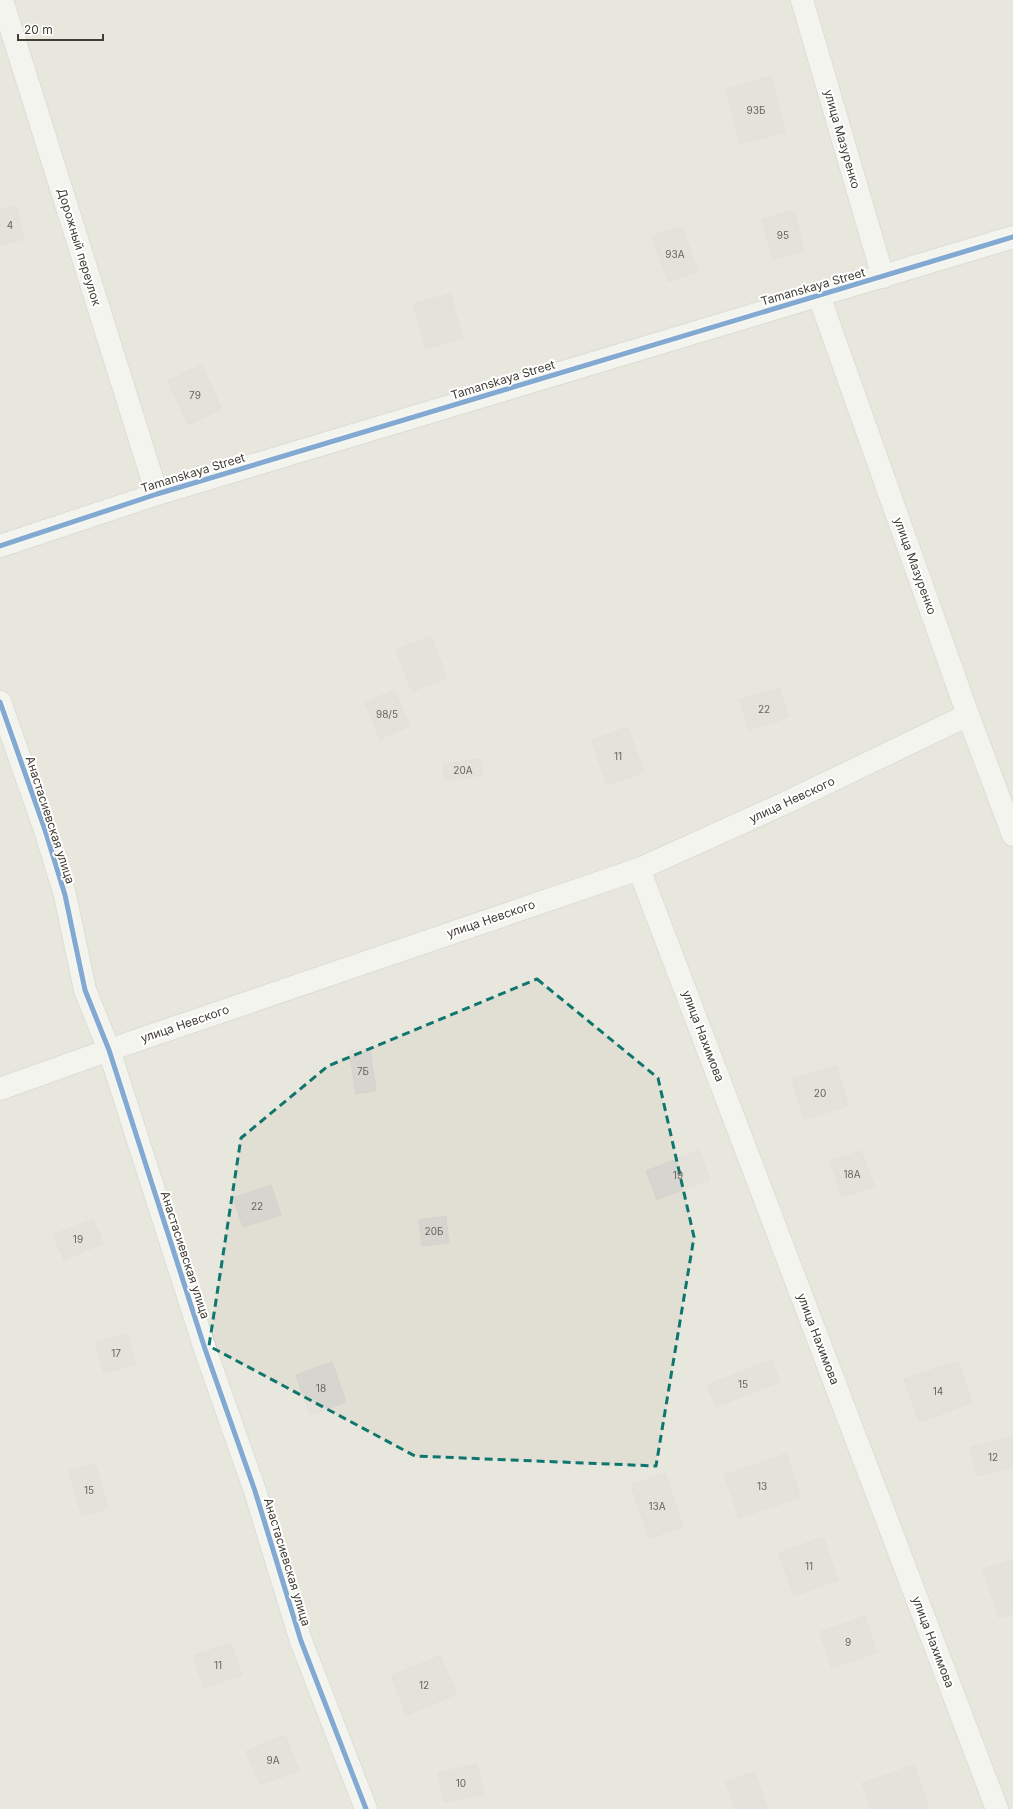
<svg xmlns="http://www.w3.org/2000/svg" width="1013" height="1809" font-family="Inter,sans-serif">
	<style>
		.residential { fill: #e1dfd4 }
		.building { fill: #d7d5cf; stroke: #d5d3cc }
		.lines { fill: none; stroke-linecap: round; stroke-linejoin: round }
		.street-casing { stroke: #cbcac4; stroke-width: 24 }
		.street { stroke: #fcfcfb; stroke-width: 22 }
		.cycleway-casing { stroke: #fff; stroke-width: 8 }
		.cycleway { stroke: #0057b8; stroke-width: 5 }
		.marked { fill: none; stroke: #0f766e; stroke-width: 3; stroke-dasharray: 8 5; stroke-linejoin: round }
		.labels { text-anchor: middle; stroke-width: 4; stroke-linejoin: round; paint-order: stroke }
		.number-label { font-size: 10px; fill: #68645c }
		.street-label { font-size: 12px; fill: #423e34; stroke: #fff }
	</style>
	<rect width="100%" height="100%" fill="#edece6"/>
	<path class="residential" d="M0,0H1013V1809H0Z"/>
	<path class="building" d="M771,76L785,132L740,144L726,89Z
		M16,206L24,239L0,245V210Z
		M794,210L804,251L772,259L762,219Z
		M682,226L698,271L668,282L652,236Z
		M450,294L463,338L426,349L413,304Z
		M201,365L222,409L188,425L168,381Z
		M431,636L447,678L412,691L396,650Z
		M779,688L789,717L749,730L739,700Z
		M394,690L410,726L380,739L365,703Z
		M628,727L644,772L607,785L591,740Z
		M480,759L483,775L445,781L443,764Z
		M370,1048L376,1091L356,1094L349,1051Z
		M837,1066L848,1106L804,1119L792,1079Z
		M699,1150L710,1179L657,1200L646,1171Z
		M861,1151L874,1186L842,1197L830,1161Z
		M271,1185L281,1215L243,1227L233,1198Z
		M446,1216L449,1243L422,1246L419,1220Z
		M93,1219L103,1243L64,1260L53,1235Z
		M127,1334L136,1364L104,1373L95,1343Z
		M771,1360L780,1382L716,1407L707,1385Z
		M958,1361L972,1403L919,1422L904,1379Z
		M332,1362L346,1402L310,1415L296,1375Z
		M1013,1437V1467L977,1476L970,1447Z
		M786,1454L800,1497L739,1518L724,1475Z
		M95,1464L108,1508L82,1516L69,1471Z
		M665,1473L683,1527L649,1538L631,1485Z
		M823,1537L838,1580L794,1596L779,1553Z
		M1013,1559V1614L999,1618L983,1569Z
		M865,1616L877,1652L832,1668L820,1632Z
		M231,1643L242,1675L204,1688L193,1656Z
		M440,1656L457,1694L407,1715L391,1676Z
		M285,1735L299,1770L260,1785L246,1751Z
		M477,1764L484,1794L444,1802L438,1773Z
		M914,1765L929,1809H871L862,1783Z
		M755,1772L768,1809H735L726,1782Z"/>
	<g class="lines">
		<g class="street-casing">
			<path id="street" d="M2,0L157,494
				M802,0L883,277
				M819,296L968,715L1013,835
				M0,546L157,494L1013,237
				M0,702L45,830L65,895L85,990L109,1050L205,1349L255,1491L301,1641L366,1809
				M639,869L997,1809
				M0,1089L109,1050L639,869L783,804L968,715"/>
		</g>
		<use href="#street" class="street"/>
		<g class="cycleway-casing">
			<path id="cycleway" d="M0,546L157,494L1013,237
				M0,702L45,830L65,895L85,990L109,1050L205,1349L255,1491L301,1641L366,1809"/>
		</g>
		<use href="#cycleway" class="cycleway"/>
	</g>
	<path d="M0 0H1013V1809H0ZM537,979L658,1078L694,1237L656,1466L415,1456L209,1346L241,1138L328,1066Z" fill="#edece6" fill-opacity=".55" fill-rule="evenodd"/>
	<path class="marked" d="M537,979L658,1078L694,1237L656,1466L415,1456L209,1346L241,1138L328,1066Z"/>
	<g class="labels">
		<g class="number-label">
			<text x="756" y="114">93Б</text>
			<text x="10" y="229">4</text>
			<text x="783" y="239">95</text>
			<text x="675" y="258">93А</text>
			<text x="195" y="399">79</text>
			<text x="764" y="713">22</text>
			<text x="387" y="718">98/5</text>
			<text x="618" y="760">11</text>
			<text x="463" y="774">20А</text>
			<text x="363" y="1075">7Б</text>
			<text x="820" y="1097">20</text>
			<text x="852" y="1178">18А</text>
			<text x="678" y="1179">19</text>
			<text x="257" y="1210">22</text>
			<text x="434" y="1235">20Б</text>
			<text x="78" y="1243">19</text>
			<text x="116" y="1357">17</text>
			<text x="743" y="1388">15</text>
			<text x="321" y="1392">18</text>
			<text x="938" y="1395">14</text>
			<text x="993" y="1461">12</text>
			<text x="762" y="1490">13</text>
			<text x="89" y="1494">15</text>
			<text x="657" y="1510">13А</text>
			<text x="809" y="1570">11</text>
			<text x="848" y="1646">9</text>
			<text x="218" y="1669">11</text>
			<text x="424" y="1689">12</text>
			<text x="273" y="1764">9А</text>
			<text x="461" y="1787">10</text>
		</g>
		<g class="street-label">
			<text transform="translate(842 139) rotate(74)" y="4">улица Мазуренко</text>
			<text transform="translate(79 247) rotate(73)" y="4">Дорожный переулок</text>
			<text transform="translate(813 287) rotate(-16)" y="4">Tamanskaya Street</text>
			<text transform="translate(503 380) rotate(-17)" y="4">Tamanskaya Street</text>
			<text transform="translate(193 473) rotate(-17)" y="4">Tamanskaya Street</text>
			<text transform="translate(915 566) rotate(70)" y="4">улица Мазуренко</text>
			<text transform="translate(792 800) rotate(-25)" y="4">улица Невского</text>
			<text transform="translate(50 820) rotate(72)" y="4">Анастасиевская улица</text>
			<text transform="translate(491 919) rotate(-19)" y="4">улица Невского</text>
			<text transform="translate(185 1024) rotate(-19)" y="4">улица Невского</text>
			<text transform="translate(703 1036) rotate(69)" y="4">улица Нахимова</text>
			<text transform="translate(185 1255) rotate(72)" y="4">Анастасиевская улица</text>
			<text transform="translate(818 1339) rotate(69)" y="4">улица Нахимова</text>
			<text transform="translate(287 1562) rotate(73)" y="4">Анастасиевская улица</text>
			<text transform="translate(933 1642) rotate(69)" y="4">улица Нахимова</text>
		</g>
	</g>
	<path d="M18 34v6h85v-6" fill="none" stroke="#423e34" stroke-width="2"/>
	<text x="24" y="34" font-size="12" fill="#423e34" stroke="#ffffff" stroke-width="3" paint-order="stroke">20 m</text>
</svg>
